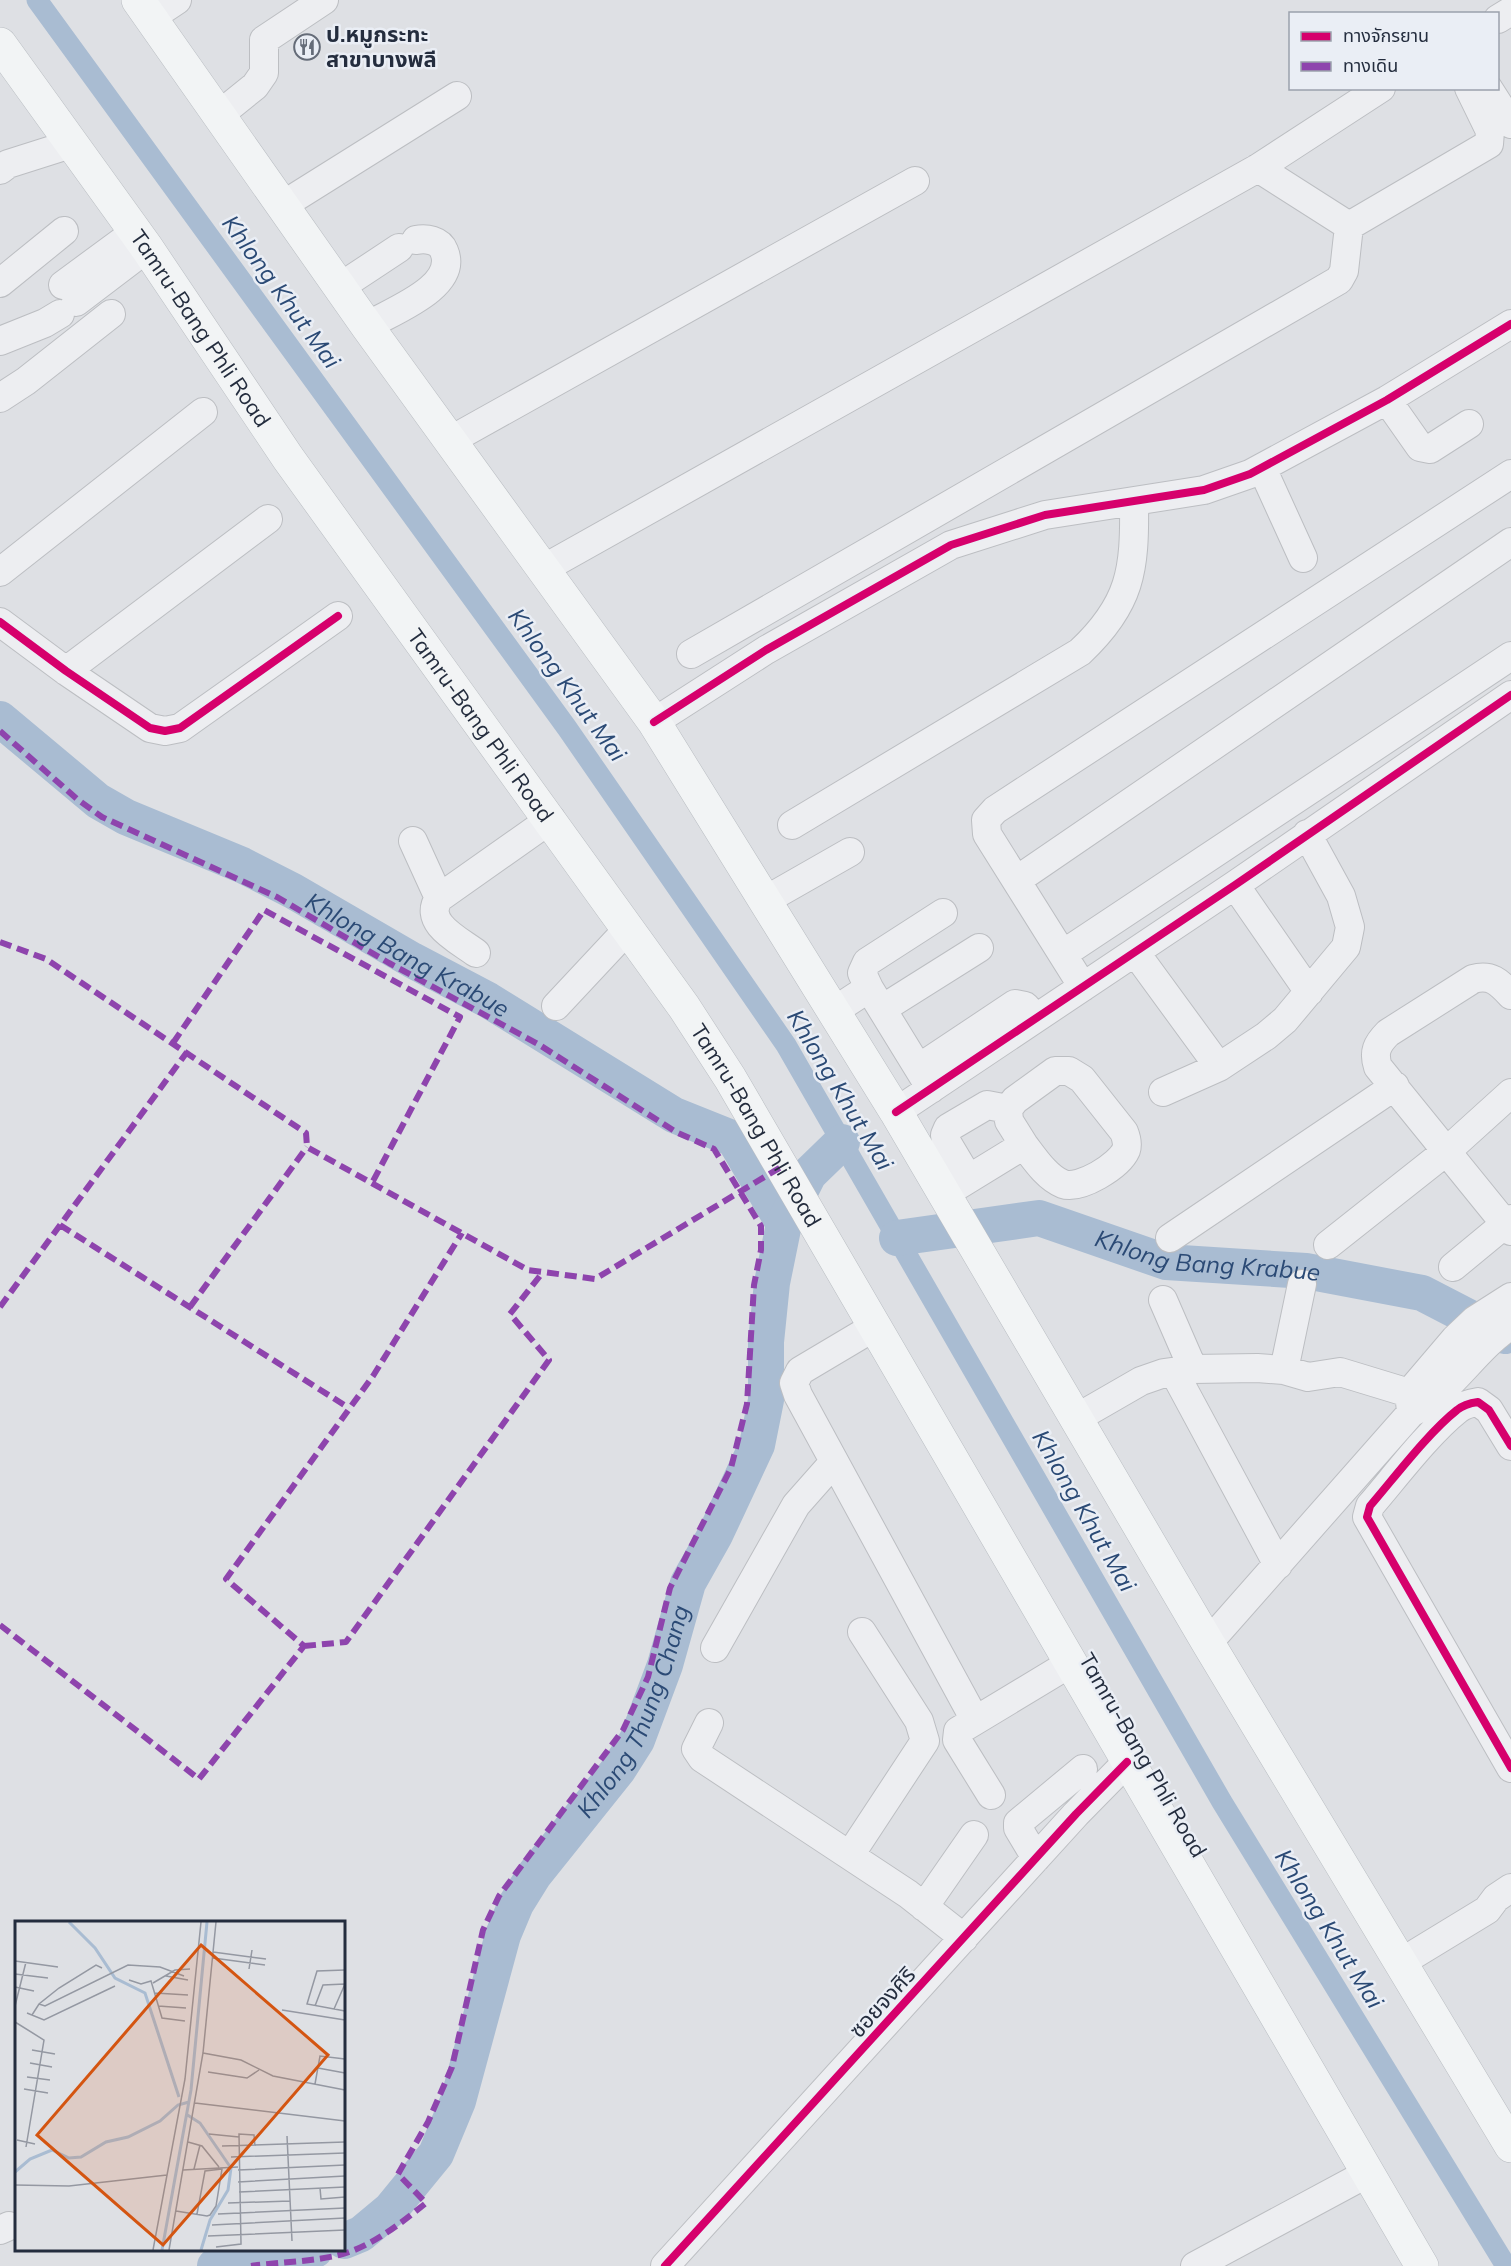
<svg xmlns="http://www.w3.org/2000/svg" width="1511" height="2266" font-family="Mulish,'Noto Sans Thai',sans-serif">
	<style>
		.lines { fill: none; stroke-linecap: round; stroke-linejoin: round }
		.canal { stroke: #a9bcd2; stroke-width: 21 }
		.river { stroke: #a9bcd2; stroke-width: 36 }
		.minor-casing { stroke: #bcbec2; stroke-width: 30 }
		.major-casing { stroke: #b9bdc2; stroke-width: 34 }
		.minor { stroke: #edeef1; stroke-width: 28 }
		.major { stroke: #f2f4f5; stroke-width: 33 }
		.quiet { stroke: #8e44ad; stroke-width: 6; stroke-dasharray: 12 6; stroke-linecap: butt }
		.cycleway-casing { stroke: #eaeef5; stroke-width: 11 }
		.cycleway { stroke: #d6006c; stroke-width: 8 }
		.labels { text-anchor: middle; stroke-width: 5; stroke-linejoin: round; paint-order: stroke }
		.poi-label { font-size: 22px; font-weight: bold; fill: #242d3e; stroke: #eaeef5; text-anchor: start }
		.street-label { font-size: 22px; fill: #242d3e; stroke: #eaeef5 }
		.water-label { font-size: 24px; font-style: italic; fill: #2b4a75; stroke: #eaeef5 }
		.inset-river { fill: none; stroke: #a9bcd2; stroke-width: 3 }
		.inset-road { fill: none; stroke: #9498a2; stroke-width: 1.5 }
		.view { fill: #d45511; fill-opacity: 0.15; stroke: #d45511; stroke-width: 3 }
		.inset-edge { fill: none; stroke: #242d3e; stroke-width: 3 }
	</style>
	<rect width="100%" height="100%" fill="#dee0e4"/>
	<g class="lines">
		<path class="canal" d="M37,0L567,728L786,1045L1222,1802L1506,2266"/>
		<g class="river">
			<path id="s1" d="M0,719L98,801L126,817L242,865L293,891L412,960L488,1000L674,1115L734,1139L784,1224"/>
			<path id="s2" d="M897,1238L1039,1218L1166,1262L1306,1271L1422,1293L1505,1336"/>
			<path id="s3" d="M344,2241L361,2234L391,2209L436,2154L458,2101L503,1935L516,1904L534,1875L618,1770L637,1740L665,1665L688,1583L715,1535L757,1445L766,1400V1342L772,1283L784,1224L809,1174L842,1142"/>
			<path d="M215,2266L235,2255L315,2250"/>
		</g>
		<g class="minor-casing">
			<path id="minor" d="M150,18L177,0
				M1498,19L1511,11
				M1488,88L1511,124
				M219,115L255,86L264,73V40L324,0
				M1258,168L1349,226
				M0,170L8,164L71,144
				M283,205L457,96
				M0,283L64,231
				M63,285L135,232
				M340,287L399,248
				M76,302L147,248
				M367,326C392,311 459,287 444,251C440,240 426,238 416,240
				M0,341L45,323L60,314
				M0,398L26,381L111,314
				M1387,400L1420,447L1430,449L1469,424
				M451,440L915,181
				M1262,468L1303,558
				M543,569L1258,168L1381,88
				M0,572L203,412
				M0,622L66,671L150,728L165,731L180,728L338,616
				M691,654L1339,280L1344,271L1349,226L1489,144L1490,131L1469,88
				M66,671L268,519
				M654,722L766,650L951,545L1045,515L1204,490L1250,474L1387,400L1511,324
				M792,825L1080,652C1131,604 1135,570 1134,503
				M413,841L439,898C422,923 459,940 476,953
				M1017,880L1511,542
				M1235,885L1309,992
				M439,898L551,819
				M764,901L850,852
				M1135,952L1219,1067
				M1063,954L1511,656
				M1083,987L987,834L986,820L995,810L1511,474
				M869,988L862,973L867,962L943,913
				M1511,995C1499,982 1491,974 1473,979L1388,1033C1377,1044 1373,1052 1378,1067L1511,1231
				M556,1006L628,929
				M882,1009L979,948
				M834,1011L869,988L931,1089
				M919,1068L1015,1004L1025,1006L1036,1018
				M1163,1092L1219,1067L1266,1036L1285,1020L1346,947L1350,927L1341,896L1307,834
				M896,1112L1235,885L1511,695
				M968,1178L946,1141L945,1135L948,1128L987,1105L1008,1109
				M944,1194L1024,1145L1009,1121L1008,1109L1015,1100L1055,1071H1069L1082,1079L1124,1132C1126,1137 1128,1144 1126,1150C1119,1166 1080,1190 1063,1184C1047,1178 1034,1158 1024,1145
				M1170,1238L1395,1086
				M1328,1245L1448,1150L1511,1093
				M1453,1267L1511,1219
				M1163,1300L1193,1369
				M874,1327L800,1371L794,1383L798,1395L975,1720
				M1284,1370L1302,1284
				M1174,1372L1278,1565
				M1411,1411L1409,1393L1455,1339L1475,1320L1511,1297
				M1075,1419L1141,1381L1164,1373L1193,1369L1257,1368L1284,1370L1308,1377L1340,1372L1409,1393L1429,1404
				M1511,1446L1489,1410L1478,1402C1471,1403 1463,1405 1457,1410C1428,1433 1395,1477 1370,1506L1367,1517L1511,1768
				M1208,1643L1411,1413C1451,1393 1474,1349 1511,1325
				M715,1648L796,1505L834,1462
				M709,1723L696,1749L702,1758L908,1894L964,1938
				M991,1795L957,1740L958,1731L1069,1664
				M850,1855L925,1741L919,1721L862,1632
				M1036,1858L1018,1828V1823L1083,1769
				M924,1907L974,1835
				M1400,1963L1487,1910L1496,1898L1511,1888
				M0,2230L9,2226
				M665,2266L1076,1814L1127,1762
				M1195,2266L1368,2173"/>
		</g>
		<g class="major-casing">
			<g id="major">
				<path d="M138,0L367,326L654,722L896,1112L1208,1643L1511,2146"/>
				<path id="s4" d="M0,44L147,248L288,458L684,1007L730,1078L1422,2266"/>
			</g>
		</g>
		<use href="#minor" class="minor"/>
		<use href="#major" class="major"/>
		<path class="quiet" d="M0,731L77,799L102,817L277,897L389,963L538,1044L676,1132L714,1149L761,1226V1250L754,1285L747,1404L731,1468L670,1588L648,1677L623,1730L499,1896L483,1930L452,2067L428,2122L398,2174L426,2203C400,2224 371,2247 339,2255C310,2262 280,2262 251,2266
			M0,942L46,959L306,1133L307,1147L528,1270L595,1279L781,1167
			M173,1043L264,910L460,1017L372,1183
			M60,1225L349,1408
			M0,1307L187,1052
			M190,1307L307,1147
			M0,1625L199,1779L304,1646L226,1579L373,1376L462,1233
			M304,1646L346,1642L549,1360L510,1314L543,1272"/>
		<g class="cycleway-casing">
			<path id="cycleway" d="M0,622L66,671L150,728L165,731L180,728L338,616
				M654,722L766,650L951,545L1045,515L1204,490L1250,474L1387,400L1511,324
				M896,1112L1235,885L1511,695
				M1511,1446L1489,1410L1478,1402C1471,1403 1463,1405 1457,1410C1428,1433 1395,1477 1370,1506L1367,1517L1511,1768
				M665,2266L1076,1814L1127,1762"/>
		</g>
		<use href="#cycleway" class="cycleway"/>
	</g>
	<defs>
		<g id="restaurant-ring" transform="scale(1.35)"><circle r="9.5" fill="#eaeef5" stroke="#656c78" stroke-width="1.5"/><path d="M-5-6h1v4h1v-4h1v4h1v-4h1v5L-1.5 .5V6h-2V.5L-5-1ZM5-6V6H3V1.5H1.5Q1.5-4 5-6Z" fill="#656c78"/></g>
	</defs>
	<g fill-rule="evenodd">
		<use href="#restaurant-ring" x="307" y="47"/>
	</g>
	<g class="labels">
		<g class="poi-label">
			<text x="326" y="42">ป.หมูกระทะ<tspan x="326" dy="25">สาขาบางพลี</tspan></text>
		</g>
		<g class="street-label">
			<text dy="8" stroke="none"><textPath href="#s4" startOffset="348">Tamru-Bang Phli Road</textPath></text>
			<text dy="8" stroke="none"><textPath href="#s4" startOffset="834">Tamru-Bang Phli Road</textPath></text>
			<text dy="8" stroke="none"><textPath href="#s4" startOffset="1320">Tamru-Bang Phli Road</textPath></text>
			<text transform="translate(1143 1755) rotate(60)" y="8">Tamru-Bang Phli Road</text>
			<text transform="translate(882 2002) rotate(-48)" y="8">ซอยจงศิริ</text>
		</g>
		<g class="water-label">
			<text transform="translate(281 292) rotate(54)" y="8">Khlong Khut Mai</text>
			<text transform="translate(567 685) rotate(54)" y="8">Khlong Khut Mai</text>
			<text dy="8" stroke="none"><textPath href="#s1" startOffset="474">Khlong Bang Krabue</textPath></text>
			<text transform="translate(840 1090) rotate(59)" y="8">Khlong Khut Mai</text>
			<text dy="8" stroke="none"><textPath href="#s2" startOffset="318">Khlong Bang Krabue</textPath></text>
			<text transform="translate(1084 1511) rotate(60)" y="8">Khlong Khut Mai</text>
			<text dy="8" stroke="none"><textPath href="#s3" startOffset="620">Khlong Thung Chang</textPath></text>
			<text transform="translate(1329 1929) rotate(58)" y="8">Khlong Khut Mai</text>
		</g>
	</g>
	<g transform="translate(15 1921)">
		<rect width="330" height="330" fill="#dee0e4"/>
		<path class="inset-river" d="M54,1L80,27L100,57L130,72L164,176M171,193L185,202L216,247L213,269L195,299L186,329M0,251L15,238L37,229L54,237L66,236L91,221L113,216L145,200L163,184L174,181M147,329L176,169L192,1"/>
		<path class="inset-road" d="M198,31L251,38M198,37L250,44M0,40L43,46M234,48L237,29M330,49L302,50L292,83L330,90M0,53L33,57M151,55L173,59M114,59L126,63L136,60L147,97L170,100M138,62L160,49L175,48M0,66L19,70M140,72L173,74M24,83L30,85L113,44L145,46L169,55M0,85L11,41M143,85L171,87M300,85L308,64L330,63M319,88L330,63M267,89L330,99M12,92L29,99L100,65M17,94L24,83L44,67L81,44L87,47M0,101L29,119L11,226M17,129L40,133M188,132L226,139L258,155L330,169M15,142L37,146M303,147L330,152M193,151L232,157L244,149M12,156L35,159M300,163L305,135L330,138M9,168L33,172M180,182L330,200M194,213L224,216M272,215L277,320M2,219L20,223M173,221L187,225L204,246M207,225L330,221M216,236L330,232M179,248L185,224M168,249L223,246M223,249L330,244M223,261L330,255M0,264L54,265L152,254M305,267L306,278L330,276M224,271L330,266M213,282L275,280M161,290L192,295L195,294L201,285L207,248L190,250L182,293M203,293L330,287M197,304L330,297M193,315L330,309M201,326L226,323L224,213L239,214L240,225M138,329L170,158L186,1M154,329L188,132L201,1"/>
		<path class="view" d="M186,24L313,134L148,324L22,214Z"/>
		<rect width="330" height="330" class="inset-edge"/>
	</g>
	<rect x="1289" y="12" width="210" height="78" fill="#eaeef5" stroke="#9ba1ac" stroke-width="1.5"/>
	<rect x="1301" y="32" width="30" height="9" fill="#d6006c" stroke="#9ba1ac" stroke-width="1.5"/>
	<text x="1343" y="42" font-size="18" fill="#242d3e">ทางจักรยาน</text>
	<rect x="1301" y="62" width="30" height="9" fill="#8e44ad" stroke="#9ba1ac" stroke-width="1.5"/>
	<text x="1343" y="72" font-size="18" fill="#242d3e">ทางเดิน</text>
</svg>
